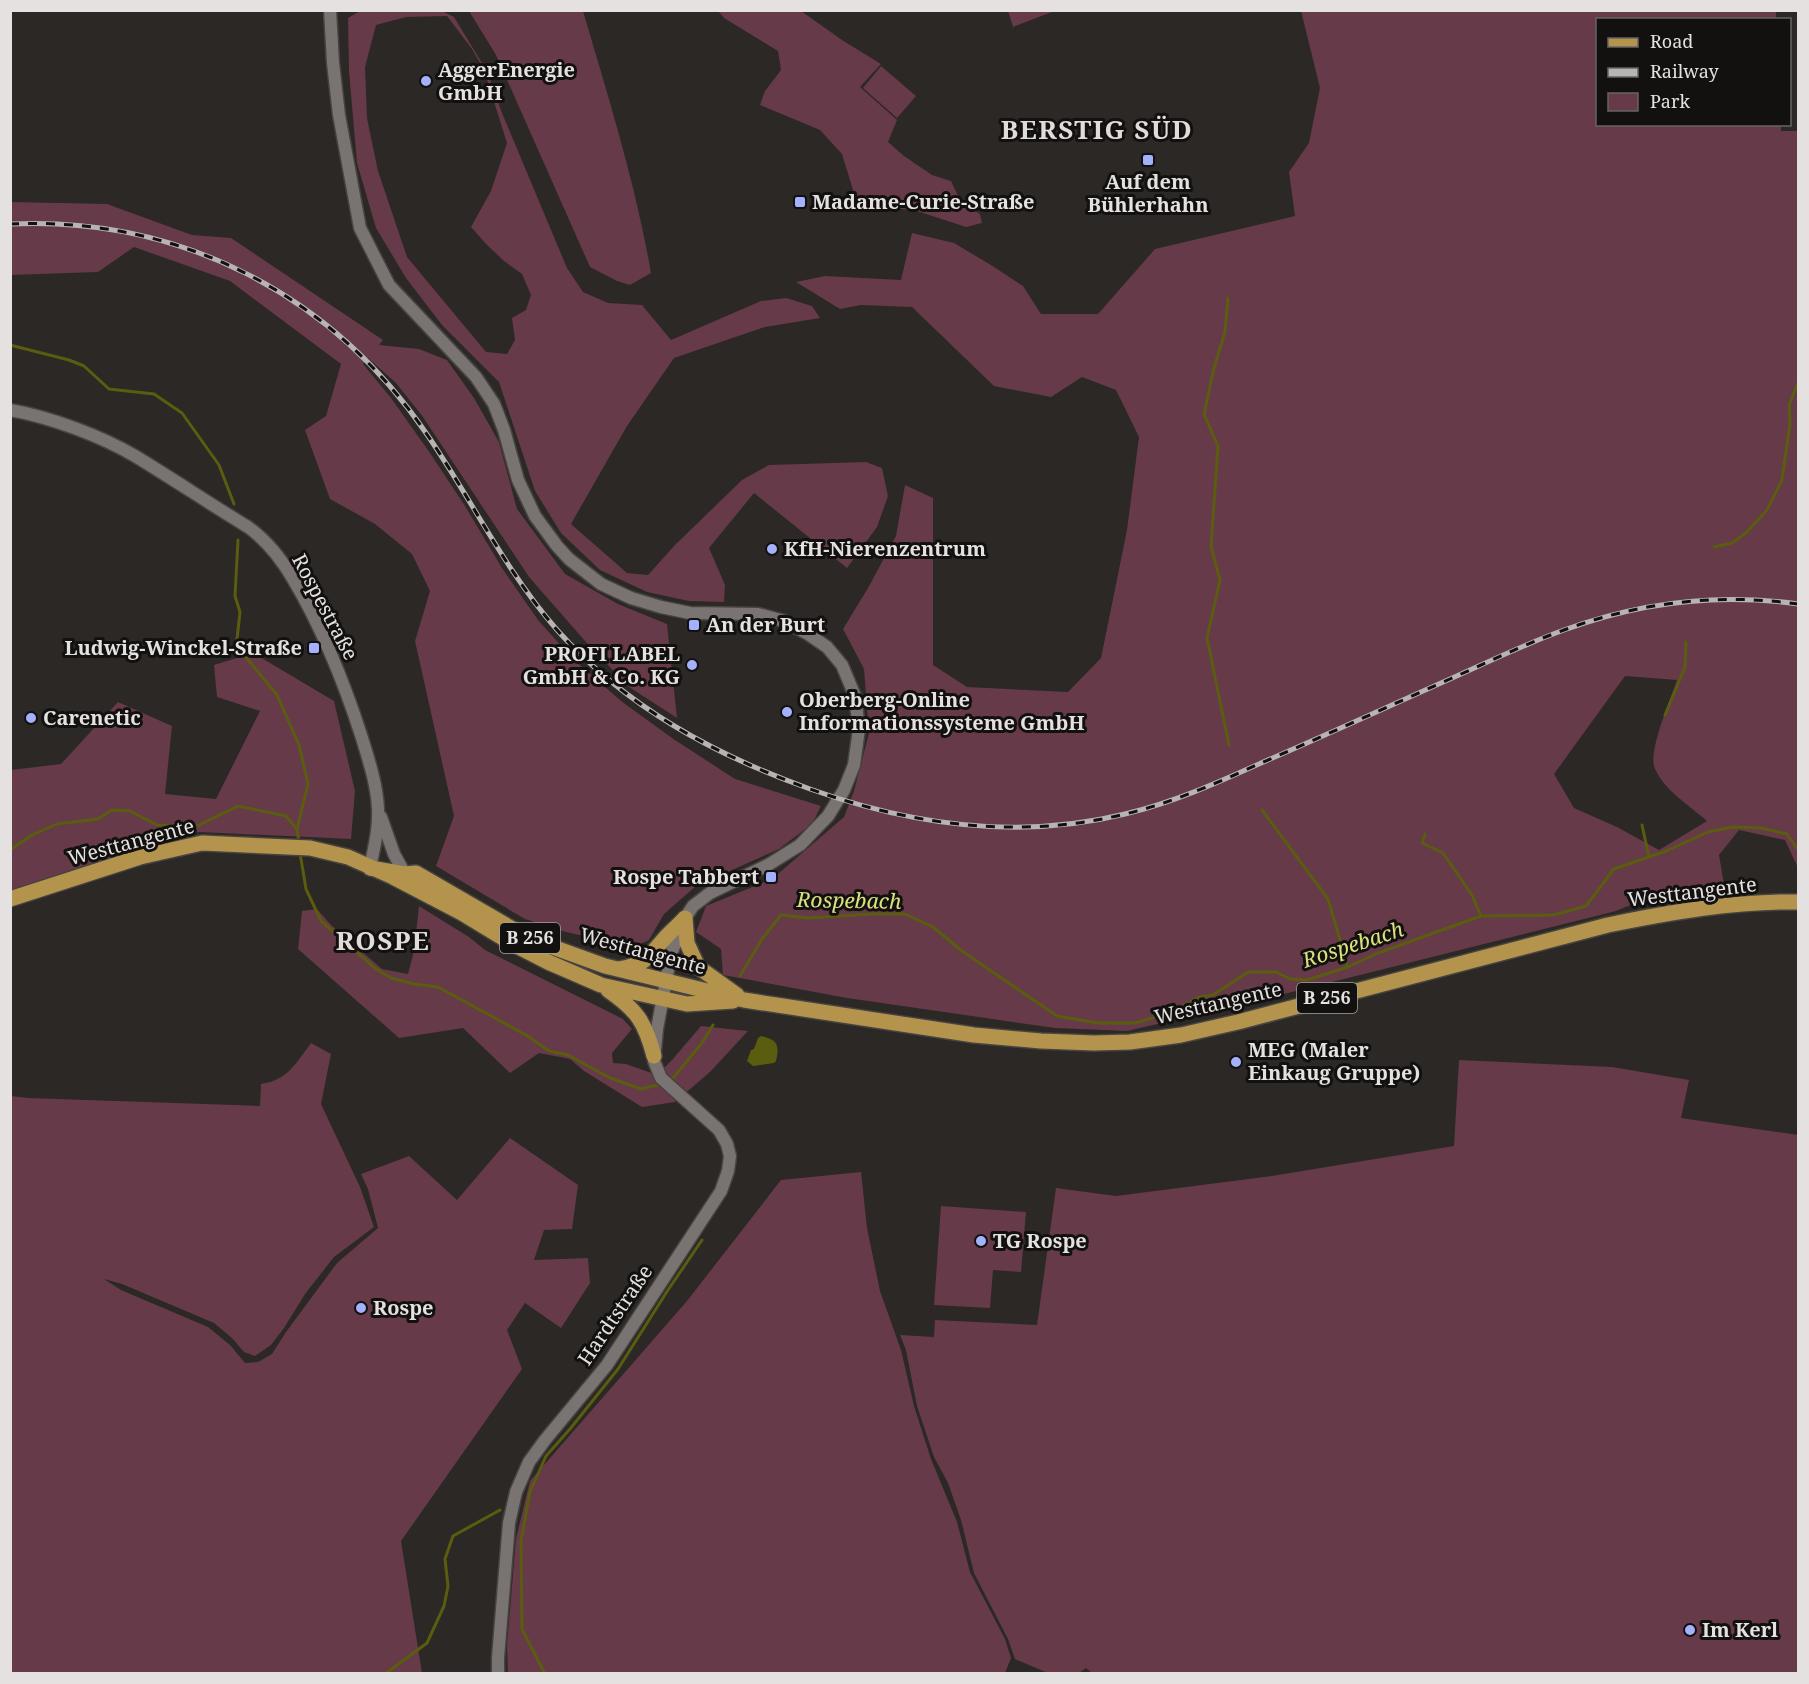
<svg xmlns="http://www.w3.org/2000/svg" width="1809" height="1684" font-family="'Noto Serif',serif">
	<style>
		.green { fill: #663a48; fill-rule: evenodd }
		.water { fill: #5a5d0f }
		.lines { fill: none; stroke-linecap: round; stroke-linejoin: round }
		.stream { stroke: #5a5d0f; stroke-width: 3 }
		.tertiary-casing { stroke: #464340; stroke-width: 15 }
		.primary-casing { stroke: #464340; stroke-width: 18 }
		.tertiary { stroke: #797471; stroke-width: 12 }
		.primary { stroke: #b4944c; stroke-width: 15 }
		.rail-casing { stroke: #b7b4b3; stroke-width: 5 }
		.rail { stroke: #131110; stroke-width: 3; stroke-dasharray: 9; stroke-linecap: butt }
		.poi-dot { fill: #a4b1fc; stroke: #131110; stroke-width: 2 }
		.labels { text-anchor: middle; stroke-width: 6; stroke-linejoin: round; paint-order: stroke }
		.shield { fill: #131110; stroke: #a5a3a2; stroke-width: 1.5 }
		.shield-label { font-size: 18px; font-weight: bold; fill: #e4e1e0 }
		.poi-label { font-size: 20px; font-weight: bold; fill: #e4e1e0; stroke: #131110; text-anchor: start }
		.street-label { font-size: 20px; fill: #e4e1e0; stroke: #131110 }
		.water-label { font-size: 21px; font-style: italic; fill: #dbe27d; stroke: #131110 }
		.district-label { font-size: 26px; font-weight: bold; letter-spacing: 1.5px; fill: #e1dcd9; stroke: #131110 }
	</style>
	<rect width="100%" height="100%" fill="#2b2825"/>
	<path class="green" d="M1057,10L1013,27L1008,11V10Z
		M360,11H442L454,17L488,73L502,113L567,268L583,292L608,303L642,305L671,340L761,301L786,298L812,306L820,318L765,327L674,358L627,426L571,524L627,573L648,575L675,545L742,480L769,465L866,462L882,468L888,496L877,527L847,568L754,493L709,548L725,585L724,602L689,601L647,592L600,570L561,533L535,491L499,382L442,325L406,278L376,228L357,163L349,71L348,18ZM447,16L472,49L484,70L507,143L491,191L471,227L486,244L504,261L522,274L531,295L526,310L512,318L515,340L507,354L486,352L407,257L378,171L367,118L365,67L376,25L406,17Z
		M469,11H583C608,96 636,185 651,273L630,285L617,281L590,267L496,55Z
		M718,11H801L842,40L881,64L860,87L897,120L888,142L904,156L932,175L951,181L960,200L980,214L982,223L966,227L917,211L857,203L842,154L820,130L760,105L765,91L781,70L778,51L724,18Z
		M1301,11H1776V20H1598V124H1781V131H1798V868L1785,840L1739,830L1719,855L1725,890L1645,899L1616,911L1244,1004L1127,1031L1055,1028L847,998L723,975L721,949L696,932L706,906L772,879L844,817L854,791L869,733L864,669L843,629L868,588L896,536L905,485L933,498V665L967,687L1068,692L1101,658L1127,530L1139,437L1116,390L1082,377L1051,397L994,386L912,307L861,305L840,309L796,282L825,276L901,280L912,233L954,243L991,265L1023,286L1041,314H1098L1155,249L1295,216L1289,172L1309,143L1320,88ZM1625,676L1677,680C1671,698 1647,753 1655,769C1665,791 1689,805 1707,821L1659,850L1617,827L1574,808L1554,774Z
		M881,66L916,96L897,118L863,88Z
		M10,202L107,204L192,235L231,238L383,340L379,345L419,349L447,360L474,398L499,442L517,509L565,574L618,604L667,624L677,718L629,687L585,641L529,577L423,417L396,383L368,358L363,364L391,398L430,453L465,506L502,568L538,620L573,659L621,701L672,738L735,779L821,806L812,824L779,849L696,886L664,914L649,940L625,951L593,938L566,932L525,919L436,866L454,816L415,641L430,591L412,554L375,524L330,499L305,430L326,416L341,364L230,281L134,247L98,272L11,275Z
		M253,653L334,701L355,791L351,839L199,832L138,848L11,893V770L61,764L118,702L172,726L165,794L216,799L260,711L217,697L214,665Z
		M419,906L469,937L485,950L623,1019L632,1029L612,1053L613,1063L626,1064L657,1075L672,1060L701,1026L748,1031L710,1072L675,1102L642,1107L584,1071L570,1059L539,1053L510,1073L463,1028L399,1038L298,949L302,911L317,909L331,925L382,969L408,974L414,951Z
		M311,1043L331,1054L321,1104L360,1187L374,1227L334,1257L305,1294L284,1328L271,1345L255,1356L244,1352L232,1338L214,1323L122,1284L104,1279L121,1290L208,1327L230,1345L245,1363L258,1362L272,1354L286,1332L337,1263L378,1228L368,1189L361,1174L409,1156L457,1200L510,1138L578,1185L572,1229L544,1230L534,1260L588,1258L590,1283L561,1328L525,1303L507,1330L522,1369L401,1541L422,1673H11V1096L28,1098L260,1106L261,1084C288,1080 295,1064 311,1043Z
		M1459,1060L1612,1067L1689,1080L1681,1118L1798,1135V1673L1093,1674L1086,1668L1079,1673H1048L1015,1659L1008,1639L974,1573L961,1520L948,1483L934,1457L917,1406L906,1350L900,1335L934,1337L935,1320L1037,1325L1056,1188L1116,1196L1272,1176L1454,1146Z
		M861,1172L867,1228L880,1291L901,1350L914,1406L931,1459L957,1522L970,1572L1005,1639L1011,1658L1005,1673H508L507,1646L516,1539L530,1481L687,1301L781,1180Z
		M941,1206L1026,1212L1021,1272L993,1270L990,1308L934,1305Z"/>
	<path class="water" d="M761,1036C777,1040 780,1044 776,1061L774,1063L753,1066L747,1061L751,1050L754,1049L758,1038Z"/>
	<g class="lines">
		<path class="stream" d="M1228,298L1225,332L1214,368L1204,414L1218,446L1211,547L1220,580L1207,638L1229,745
			M10,345L69,360L84,366L109,389L154,394L182,413L219,465L234,504
			M238,540L235,596L240,612L236,648L245,656L277,695L299,745L308,784L297,829
			M1714,547L1732,543L1746,533L1767,510L1782,480L1790,423L1789,405L1798,383
			M1665,715L1685,667L1686,642
			M1262,810L1328,899L1348,967
			M1642,825L1649,857
			M1425,834L1422,843L1443,853L1472,895L1481,916
			M10,850L32,835L57,824L98,819L112,810L130,811L157,825L197,826L238,806L286,816L297,829L299,843
			M300,853L306,889L321,921L376,969L391,978L414,984L438,987L526,1035L549,1051L568,1055L610,1078L641,1089L662,1084
			M740,976L762,939L781,915L808,918L871,914H905L933,927L962,951L1057,1016L1098,1023H1135L1170,1013L1199,997L1213,995L1248,972H1276L1290,979L1307,980L1348,967L1378,953L1481,916L1554,915L1586,906L1614,869L1666,851L1708,832L1733,827L1761,828L1787,834L1798,850
			M668,1081L673,1078L702,1043L713,1025
			M385,1674L427,1643L444,1606L448,1586L445,1559L453,1536L500,1510
			M545,1674L522,1629L521,1541L530,1492L546,1456L570,1429L618,1369L668,1290L702,1240"/>
		<g class="tertiary-casing">
			<path id="tertiary" d="M330,10L333,63L339,115L360,228L389,285L476,377L494,404L504,430L518,480L535,516L557,546L569,559L601,584L631,598L661,607L690,613L758,614L784,621L808,634L827,647L842,665L855,696L859,729L854,765L844,790L828,816L800,845L768,865L710,893L693,906L685,918L671,954L657,1029L654,1061L661,1078L719,1130L727,1144L730,1156L728,1171L721,1191L607,1365L545,1440L529,1462L516,1492L509,1523L498,1658V1674
				M10,410C50,417 101,436 135,456C173,479 210,504 248,527C266,540 282,560 293,579C321,626 345,685 362,738C369,761 377,785 378,809C379,829 374,848 370,868
				M381,817L394,854L405,874"/>
		</g>
		<g class="primary-casing">
			<path id="primary" d="M370,868L405,874L416,873L516,931L547,945L605,966L744,1000L974,1035L1041,1041L1094,1043L1130,1042L1181,1035L1238,1022L1608,925C1671,912 1734,901 1798,902
				M10,899L140,857L202,843L310,848L348,857L393,877L462,913L513,944L548,962L601,985L687,1004L733,1001
				M685,918L687,943L698,967L737,995
				M619,969C647,964 647,958 665,938C671,931 679,925 685,918
				M608,990C637,1010 645,1022 654,1056"/>
		</g>
		<use href="#tertiary" class="tertiary"/>
		<use href="#primary" class="primary"/>
		<g class="rail-casing">
			<path id="rail" d="M10,224C179,216 331,294 426,433C471,498 505,571 558,631C626,707 715,755 810,789C911,825 1019,840 1125,814C1172,803 1217,783 1261,763C1324,736 1387,707 1450,679C1488,662 1525,644 1564,630C1640,602 1719,593 1798,604"/>
		</g>
		<use href="#rail" class="rail"/>
	</g>
	<g class="poi-dot">
		<circle cx="426" cy="81" r="6"/>
		<rect x="1142" y="154" width="12" height="12" rx="3"/>
		<rect x="794" y="196" width="12" height="12" rx="3"/>
		<circle cx="772" cy="549" r="6"/>
		<rect x="688" y="619" width="12" height="12" rx="3"/>
		<rect x="308" y="642" width="12" height="12" rx="3"/>
		<circle cx="692" cy="665" r="6"/>
		<circle cx="787" cy="712" r="6"/>
		<circle cx="31" cy="718" r="6"/>
		<rect x="765" y="871" width="12" height="12" rx="3"/>
		<circle cx="1236" cy="1062" r="6"/>
		<circle cx="981" cy="1241" r="6"/>
		<circle cx="361" cy="1308" r="6"/>
		<circle cx="1690" cy="1630" r="6"/>
	</g>
	<g class="labels">
		<g class="shield">
			<rect x="500" y="923" width="60" height="30" rx="4.5"/>
			<rect x="1297" y="983" width="60" height="30" rx="4.5"/>
		</g>
		<g class="shield-label">
			<text x="530" y="944">B 256</text>
			<text x="1327" y="1004">B 256</text>
		</g>
		<g class="poi-label">
			<text x="438" y="77">AggerEnergie<tspan x="438" dy="23">GmbH</tspan></text>
			<text x="1148" y="189" text-anchor="middle">Auf dem<tspan x="1148" dy="23">Bühlerhahn</tspan></text>
			<text x="812" y="209">Madame-Curie-Straße</text>
			<text x="784" y="556">KfH-Nierenzentrum</text>
			<text x="706" y="632">An der Burt</text>
			<text x="302" y="655" text-anchor="end">Ludwig-Winckel-Straße</text>
			<text x="680" y="661" text-anchor="end">PROFI LABEL<tspan x="680" dy="23">GmbH &amp; Co. KG</tspan></text>
			<text x="799" y="707">Oberberg-Online<tspan x="799" dy="23">Informationssysteme GmbH</tspan></text>
			<text x="43" y="725">Carenetic</text>
			<text x="759" y="884" text-anchor="end">Rospe Tabbert</text>
			<text x="1248" y="1057">MEG (Maler<tspan x="1248" dy="23">Einkaug Gruppe)</tspan></text>
			<text x="993" y="1248">TG Rospe</text>
			<text x="373" y="1315">Rospe</text>
			<text x="1702" y="1637">Im Kerl</text>
		</g>
		<g class="street-label">
			<text transform="translate(325 607) rotate(62)" y="7">Rospestraße</text>
			<text transform="translate(131 842) rotate(-15)" y="7">Westtangente</text>
			<text transform="translate(1692 892) rotate(-7)" y="7">Westtangente</text>
			<text transform="translate(643 951) rotate(15)" y="7">Westtangente</text>
			<text transform="translate(1218 1003) rotate(-13)" y="7">Westtangente</text>
			<text transform="translate(615 1315) rotate(-56)" y="7">Hardtstraße</text>
		</g>
		<g class="water-label">
			<text transform="translate(849 901) rotate(1)" y="7">Rospebach</text>
			<text transform="translate(1353 945) rotate(-18)" y="7">Rospebach</text>
		</g>
		<g class="district-label">
			<text x="1097" y="139">BERSTIG SÜD</text>
			<text x="383" y="950">ROSPE</text>
		</g>
	</g>
	<rect width="1809" height="1684" fill="none" stroke="#e4e1e0" stroke-width="24"/>
	<rect x="1596" y="18" width="195" height="108" fill="#131110" stroke="#676463" stroke-width="1.5"/>
	<rect x="1608" y="38" width="30" height="9" fill="#b4944c" stroke="#676463" stroke-width="1.5"/>
	<text x="1650" y="48" font-size="18" fill="#e4e1e0">Road</text>
	<rect x="1608" y="68" width="30" height="9" fill="#b7b4b3" stroke="#676463" stroke-width="1.5"/>
	<text x="1650" y="78" font-size="18" fill="#e4e1e0">Railway</text>
	<rect x="1608" y="93" width="30" height="18" fill="#663a48" stroke="#676463" stroke-width="1.5"/>
	<text x="1650" y="108" font-size="18" fill="#e4e1e0">Park</text>
</svg>
